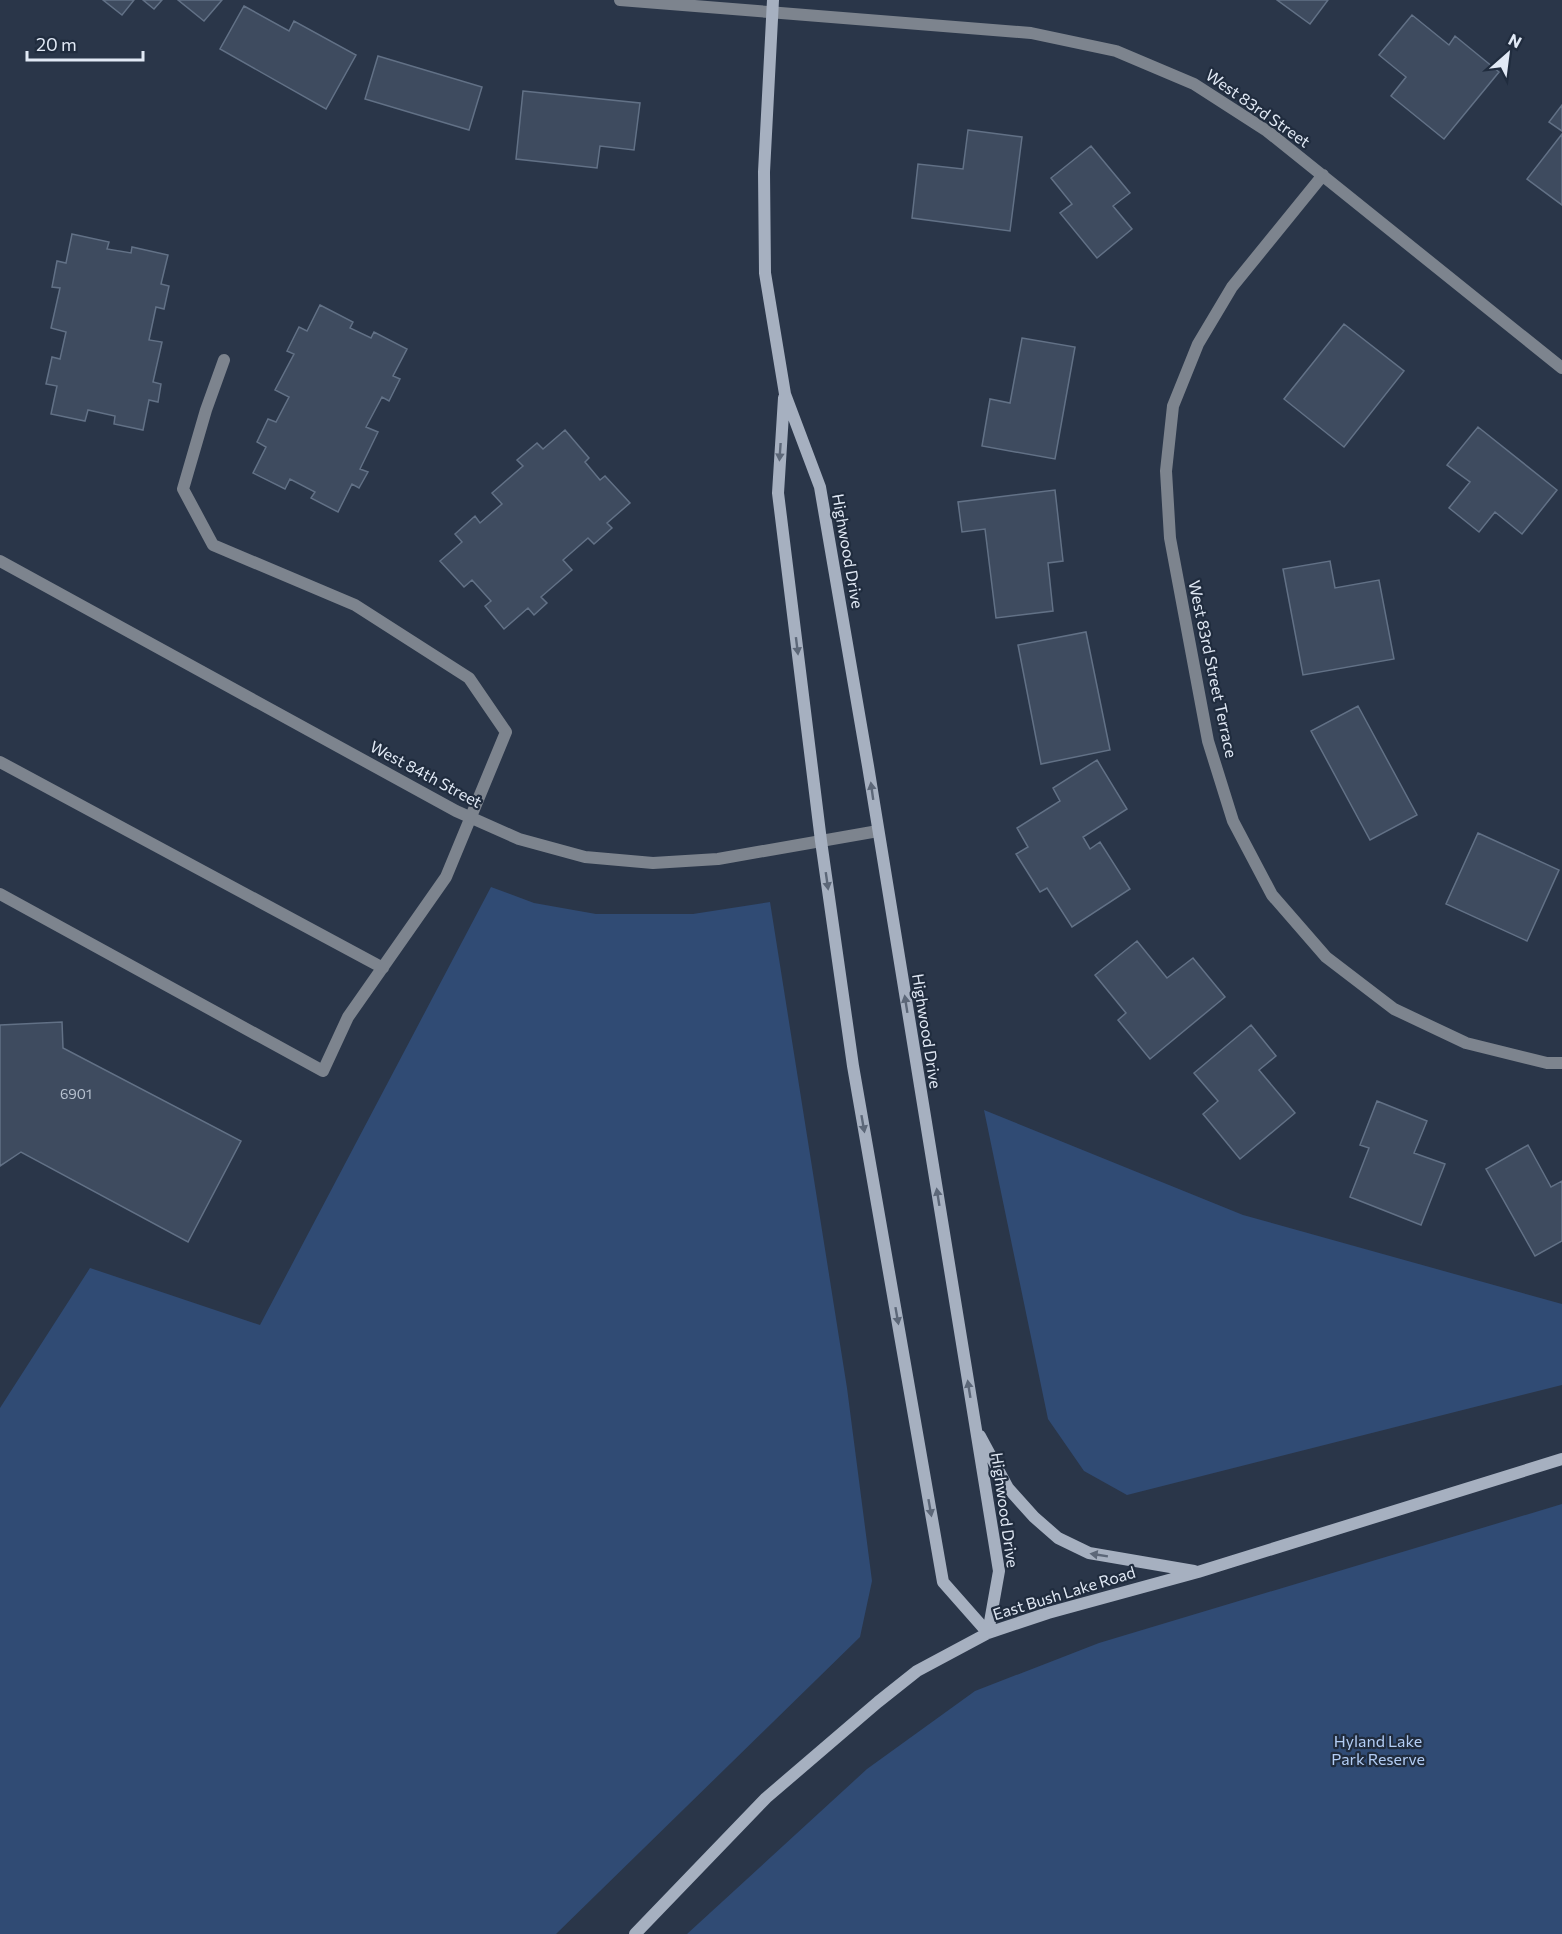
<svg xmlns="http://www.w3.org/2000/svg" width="1562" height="1934" font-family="Commissioner,sans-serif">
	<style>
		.green { fill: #304b74 }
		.building { fill: #3e4b5f; stroke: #627186; stroke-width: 1.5 }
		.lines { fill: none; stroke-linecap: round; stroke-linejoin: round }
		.lane { stroke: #7d848e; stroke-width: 12 }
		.street { stroke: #7d848e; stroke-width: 12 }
		.secondary { stroke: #a6b0c0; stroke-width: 12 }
		.oneway { fill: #5c6778 }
		.labels { text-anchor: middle; stroke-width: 4.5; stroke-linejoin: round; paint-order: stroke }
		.number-label { font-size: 14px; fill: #b8c2d0 }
		.street-label { font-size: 16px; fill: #e1e9f5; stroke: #202c3e }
		.park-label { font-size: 16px; fill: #b3cdf4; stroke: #202c3e }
	</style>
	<rect width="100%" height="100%" fill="#2a3649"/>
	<path class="green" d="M491,887L534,903L596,914H693L770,902L847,1388L872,1581L860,1637L556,1934H0V1408L90,1268L260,1325Z
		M984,1110L1243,1215L1562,1304V1385L1127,1495L1084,1471L1048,1419Z
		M1562,1504V1934H687L867,1769L975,1691L1099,1643Z"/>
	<path class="building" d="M103,0H134L122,15Z
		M143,0H162L154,9Z
		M178,0H222L204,21Z
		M1277,0H1328L1310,24Z
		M244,6L289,31L294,21L356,55L326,109L220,49Z
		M1412,15L1449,45L1455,36L1499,72L1444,139L1391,96L1406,77L1379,55Z
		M378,56L482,87L469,130L365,99Z
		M523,91L640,103L634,150L600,146L597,168L516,159Z
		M1562,105V131L1549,122Z
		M968,130L1022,137L1010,231L912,218L918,164L963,169Z
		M1562,134V205L1527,179Z
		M1091,146L1130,193L1113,206L1132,229L1097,258L1060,213L1072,204L1051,178Z
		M72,234L109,242L107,249L131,253L132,247L168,255L161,284L169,286L164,309L156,307L149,340L162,342L153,382L161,384L158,402L149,400L143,430L114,424L115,416L88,410L85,421L51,414L57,386L46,384L52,357L60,359L66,332L51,328L60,288L52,287L57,261L66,263Z
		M320,305L353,322L350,328L371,338L374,332L407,349L393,376L400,379L389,401L382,397L366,427L378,432L360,469L368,472L359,488L352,484L338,512L311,498L315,492L290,479L285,489L253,473L266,447L257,442L268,419L276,422L289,397L275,390L294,354L287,351L299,327L307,331Z
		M1344,324L1404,371L1344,447L1284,399Z
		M1022,338L1075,347L1055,459L982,446L990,399L1010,403Z
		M1478,427L1557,490L1522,534L1495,512L1479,532L1449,508L1470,482L1447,465Z
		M565,430L589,458L585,462L600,480L605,476L630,503L607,523L612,528L594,544L588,538L563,560L572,570L541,597L547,603L534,615L528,608L504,629L485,606L491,601L472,580L464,587L440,561L462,542L455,534L475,516L480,523L502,504L492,493L523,466L517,460L537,443L543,449Z
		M1055,490L1063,561L1048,563L1053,611L996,618L985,529L962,532L958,502Z
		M1330,561L1335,588L1379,580L1394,659L1303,675L1283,569Z
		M1086,632L1110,750L1041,764L1018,645Z
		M1358,706L1417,815L1370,840L1311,731Z
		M1097,760L1127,809L1083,837L1090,849L1100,842L1130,889L1072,927L1047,888L1040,892L1016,854L1028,847L1017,828L1060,801L1053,788Z
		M1478,833L1559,870L1527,941L1446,904Z
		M1137,941L1167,978L1193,958L1225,997L1150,1059L1118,1020L1126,1013L1095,975Z
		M62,1022L63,1048L241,1141L188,1242L21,1152L0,1166V1025Z
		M1251,1025L1276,1056L1259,1070L1295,1113L1240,1159L1203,1114L1218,1101L1194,1073Z
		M1377,1101L1427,1121L1414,1153L1445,1164L1421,1225L1350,1197L1369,1148L1360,1145Z
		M1528,1145L1551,1187L1562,1181V1241L1535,1256L1486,1169Z"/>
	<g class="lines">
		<path class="lane" d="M0,762L383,968
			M0,894L323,1071L348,1017L446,877L506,732L469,678L355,605L213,545L183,489L206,410L224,360"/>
		<path class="street" d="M620,0L1031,33L1116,51L1194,84L1267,131L1562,368
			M1323,175L1232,287L1198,344L1173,406L1166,471L1170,538L1208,741L1233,821L1272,895L1326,957L1394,1009L1466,1043L1547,1063H1562
			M0,561L456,811L519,839L585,857L653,863L718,859L878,831"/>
		<path class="secondary" d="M773,0L764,172L765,273L785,394L820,487L868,766L999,1571L988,1633
			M784,398L778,493L821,841L853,1066L943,1582L988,1633
			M980,1436L1008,1488L1034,1517L1058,1538L1089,1553L1194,1571
			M635,1934L766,1798L878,1702L917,1671L988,1633L1048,1613L1198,1572L1562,1459"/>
	</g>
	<defs><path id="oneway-solid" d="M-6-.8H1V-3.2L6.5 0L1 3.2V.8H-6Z" transform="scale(1.5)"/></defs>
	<g class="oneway">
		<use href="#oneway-solid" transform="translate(780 452) rotate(94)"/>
		<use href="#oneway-solid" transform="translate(797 646) rotate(83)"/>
		<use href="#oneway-solid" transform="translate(872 791) rotate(-98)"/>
		<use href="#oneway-solid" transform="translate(827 881) rotate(82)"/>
		<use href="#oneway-solid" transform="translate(906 1004) rotate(-99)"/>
		<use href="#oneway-solid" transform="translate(863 1124) rotate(80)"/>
		<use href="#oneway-solid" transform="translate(938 1197) rotate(-99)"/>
		<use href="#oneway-solid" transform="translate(897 1316) rotate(80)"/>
		<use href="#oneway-solid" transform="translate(969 1389) rotate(-99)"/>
		<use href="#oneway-solid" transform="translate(930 1508) rotate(80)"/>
		<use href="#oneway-solid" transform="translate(1099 1555) rotate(-171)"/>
	</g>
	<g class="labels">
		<g class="number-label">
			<text x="76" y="1099">6901</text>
		</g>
		<g class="street-label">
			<text transform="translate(1258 108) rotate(35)" y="6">West 83rd Street</text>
			<text transform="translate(848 551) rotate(80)" y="6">Highwood Drive</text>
			<text transform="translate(1213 669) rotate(78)" y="6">West 83rd Street Terrace</text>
			<text transform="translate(426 774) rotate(28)" y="6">West 84th Street</text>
			<text transform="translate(927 1031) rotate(81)" y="6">Highwood Drive</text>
			<text transform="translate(1005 1510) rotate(82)" y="6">Highwood Drive</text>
			<text transform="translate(1064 1593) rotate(-17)" y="6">East Bush Lake Road</text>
		</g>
		<g class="park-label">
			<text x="1378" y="1747">Hyland Lake<tspan x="1378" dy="18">Park Reserve</tspan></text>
		</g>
	</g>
	<g transform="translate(1508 54) rotate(28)" stroke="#202c3e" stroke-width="4.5" paint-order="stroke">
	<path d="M0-4.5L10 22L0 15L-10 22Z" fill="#e1e9f5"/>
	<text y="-9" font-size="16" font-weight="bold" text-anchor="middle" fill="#e1e9f5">N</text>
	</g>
	<path d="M27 51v9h116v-9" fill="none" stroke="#e1e9f5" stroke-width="3"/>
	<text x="36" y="51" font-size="18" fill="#e1e9f5" stroke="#202c3e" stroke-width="4.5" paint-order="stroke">20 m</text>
</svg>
